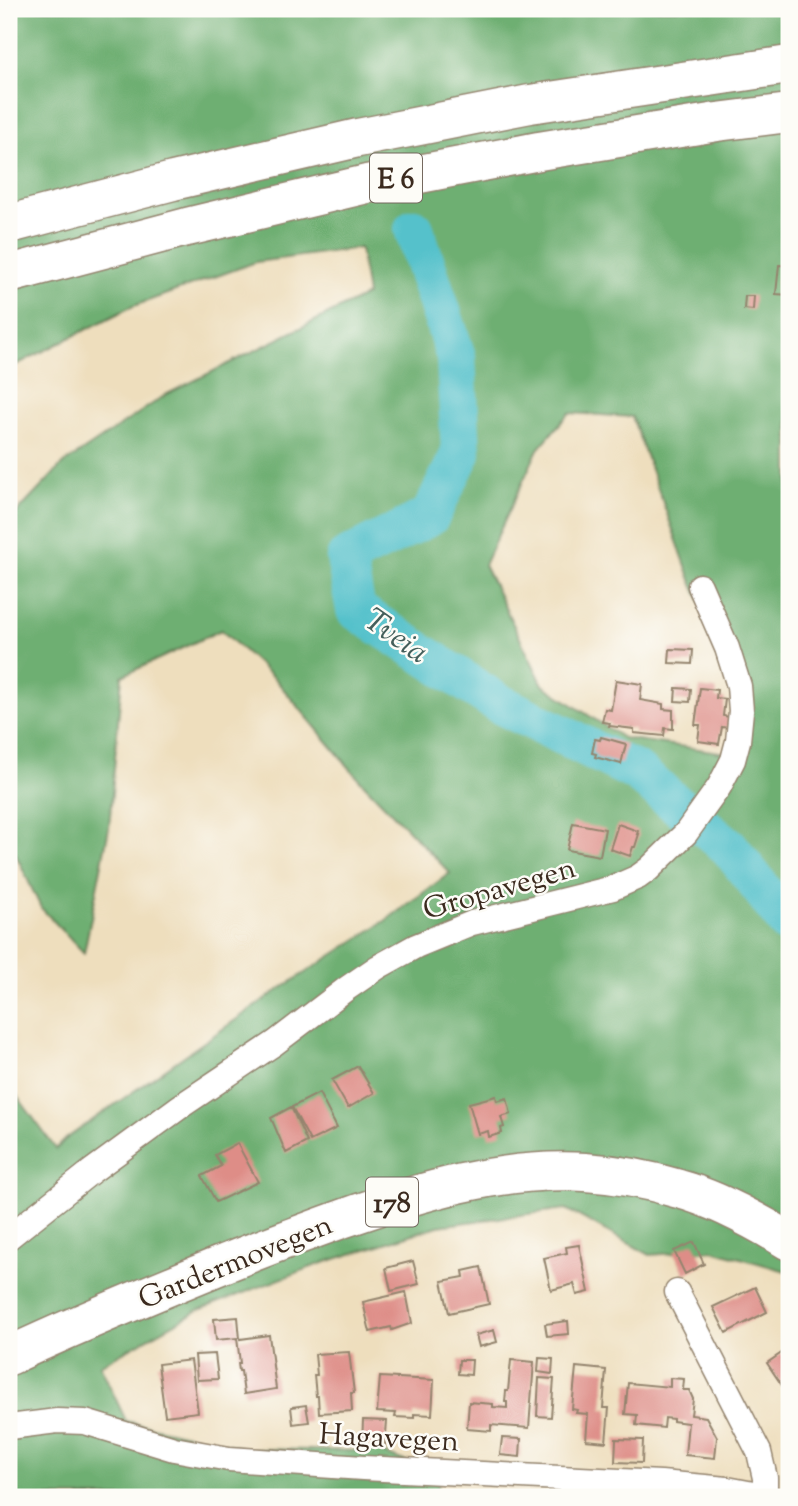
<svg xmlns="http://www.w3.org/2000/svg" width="798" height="1506" font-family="'Sorts Mill Goudy',serif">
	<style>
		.forest { fill: #6eaf72; stroke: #546c48; stroke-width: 2; fill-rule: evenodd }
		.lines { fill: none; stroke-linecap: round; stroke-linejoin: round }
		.river { stroke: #54c1cb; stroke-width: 40 }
		.building { fill: #de8d87 }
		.minor-casing { stroke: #94846e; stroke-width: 27 }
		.primary-casing { stroke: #94846e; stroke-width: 41 }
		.motorway-casing { stroke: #94846e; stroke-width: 41 }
		.minor { stroke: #fff; stroke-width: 24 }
		.primary { stroke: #fff; stroke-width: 38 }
		.motorway { stroke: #fff; stroke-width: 38 }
		.labels { text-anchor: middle; stroke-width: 5; stroke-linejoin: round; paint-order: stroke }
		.shield { fill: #fdfcf7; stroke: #75695f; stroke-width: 2 }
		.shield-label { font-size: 28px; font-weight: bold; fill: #3b2a1e }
		.street-label { font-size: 30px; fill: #3b2a1e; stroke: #fdfcf7 }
		.water-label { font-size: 32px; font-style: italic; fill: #445f5b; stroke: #fdfcf7 }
	</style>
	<rect width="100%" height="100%" fill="#fdfcf7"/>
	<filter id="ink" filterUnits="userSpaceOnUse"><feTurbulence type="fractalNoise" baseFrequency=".0143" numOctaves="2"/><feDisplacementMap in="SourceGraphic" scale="14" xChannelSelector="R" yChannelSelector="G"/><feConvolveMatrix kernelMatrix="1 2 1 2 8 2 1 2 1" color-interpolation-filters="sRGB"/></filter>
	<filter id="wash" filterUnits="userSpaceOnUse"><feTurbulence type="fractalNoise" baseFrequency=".00686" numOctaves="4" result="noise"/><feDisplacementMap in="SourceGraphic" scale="28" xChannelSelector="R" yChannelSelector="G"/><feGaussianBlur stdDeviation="1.57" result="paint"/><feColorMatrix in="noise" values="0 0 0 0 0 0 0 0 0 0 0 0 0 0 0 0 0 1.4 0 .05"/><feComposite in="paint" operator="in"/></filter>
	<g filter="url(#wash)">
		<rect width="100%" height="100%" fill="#eedebd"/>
		<path class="forest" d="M9,9H789V1272L713,1250L650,1255L566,1209L438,1226L317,1265L199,1310L100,1365L126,1421L248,1449L378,1451L441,1475L435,1497H9V1085L56,1149L67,1138L277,991L385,921L450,873L359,779L275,679L221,630L122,676L109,828L84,953L41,908L9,840V521L62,465L167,394L367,295L360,248L256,262L131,307L14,366L9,367ZM569,413L632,417L691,580L743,699L740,755L623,738L543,685L484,565L538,449Z"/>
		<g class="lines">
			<path class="river" d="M414,229L456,357L461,453L430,516L346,558L356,610L498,703L637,772L729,847L789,925"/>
		</g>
		<g id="blocks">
			<path class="building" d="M779,265L789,266V295L776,294Z
				M745,296H754L753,310L744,309Z
				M670,649L693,650L692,664L669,663Z
				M616,680L642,684L640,700L663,704V709L673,710V729L665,728L664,736L634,733V729L609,726L610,723L602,722L605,709L611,710Z
				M676,688L691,689L690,702L675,701Z
				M700,688L717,690L716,698L725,699L723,716L730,717L728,728L722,727L719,744L698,741L700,725H695Z
				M601,737L626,744L621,764L595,757L596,754L592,753L595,739L600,740Z
				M573,823L605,829L600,856L567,850Z
				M618,824L638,831L637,834H639L635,847H633L630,856L610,849Z
				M358,1066L374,1093L348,1108L332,1080Z
				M319,1093L337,1128L310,1141L292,1107Z
				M496,1096L497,1101L507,1098L511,1114L501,1117L504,1127L501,1128L502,1133L489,1137L488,1131L478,1134L469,1103Z
				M291,1107L307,1142L286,1153L271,1118Z
				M237,1143L258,1182L216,1202L202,1176L221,1166L215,1155Z
				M694,1242L704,1264L685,1274L674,1251Z
				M579,1245L589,1292L577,1295L574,1284L551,1290L544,1258L567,1253L566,1247Z
				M413,1261L419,1284L391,1291L386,1268Z
				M481,1267L489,1304L449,1313L442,1281L464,1277L463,1271Z
				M755,1287L767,1312L726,1333L713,1307Z
				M406,1292L412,1323L392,1330L391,1327L370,1332L363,1302Z
				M238,1317L240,1339L269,1335L276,1389L244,1394L241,1371H239L238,1363H240L237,1338L216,1340L214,1319Z
				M568,1321L569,1334L547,1336L545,1324Z
				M494,1330L497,1342L479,1347L476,1335Z
				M789,1348V1396L767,1363Z
				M349,1352L354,1393H351L352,1411L319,1413L318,1396H316L314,1375H317L315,1354Z
				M215,1354L218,1379L197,1380L195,1355Z
				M539,1358L553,1359L552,1374L538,1372Z
				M191,1360L198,1412L165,1416L158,1364Z
				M459,1360H472L471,1375L458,1374Z
				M511,1360L534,1362L529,1428L491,1425V1431L467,1429L469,1402L493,1404V1407L507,1408V1402H505L506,1391H508Z
				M576,1367L606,1370L603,1408H609L606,1442L586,1440L588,1414L576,1413L577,1410L572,1409Z
				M380,1377L434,1380L432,1415L414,1414V1418L395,1417L396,1413L377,1412Z
				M539,1378L554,1379L551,1417L537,1416Z
				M670,1378L684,1379L683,1390H689L693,1399L691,1415L706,1417L717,1437L715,1458L685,1455L688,1423L673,1421V1419L665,1418L664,1428L636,1425L637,1415L625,1414L628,1383L670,1387Z
				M306,1405L309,1422L293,1424L291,1407Z
				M363,1420L387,1421L385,1446L362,1445Z
				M502,1438L521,1439L520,1457L500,1455Z
				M616,1439L643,1440L642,1463L615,1462Z"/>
		</g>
	</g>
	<g filter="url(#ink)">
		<use href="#blocks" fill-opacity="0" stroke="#94846e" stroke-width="2"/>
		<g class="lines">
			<g class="minor-casing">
				<path id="minor" d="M9,1237L92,1171L181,1106L275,1043L346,989L378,967L416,946L472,923L613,888L638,877L649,869L686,833L719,787L733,760L738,741L741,711L739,686L727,648L700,586
					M677,1292L759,1452L765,1478V1496
					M9,1427L57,1421L85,1422L174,1449L229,1459L363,1468L661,1483L727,1489L769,1497"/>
			</g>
			<g class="primary-casing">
				<path id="primary" d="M9,1356C73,1326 138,1299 204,1272C249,1253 295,1236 342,1219C421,1191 501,1167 585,1172C617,1174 649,1180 679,1189C716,1199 756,1221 789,1241"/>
			</g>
			<g class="motorway-casing">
				<path id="motorway" d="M9,224L173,181L358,138L530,104L789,65
					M9,274L187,227L367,184L539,151L717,122L789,113"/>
			</g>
			<use href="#minor" class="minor"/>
			<use href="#primary" class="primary"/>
			<use href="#motorway" class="motorway"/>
		</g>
	</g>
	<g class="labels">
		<g class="shield">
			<rect x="370" y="153.5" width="52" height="49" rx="5"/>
			<rect x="366" y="1177.5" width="52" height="49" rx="5"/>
		</g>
		<g class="shield-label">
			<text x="396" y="188">E 6</text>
			<text x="392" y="1212">178</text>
		</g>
		<g class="street-label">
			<text transform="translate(499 888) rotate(-16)" y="10">Gropavegen</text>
			<text transform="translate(235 1261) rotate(-22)" y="10">Gardermovegen</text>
			<text transform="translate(389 1437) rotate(3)" y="10">Hagavegen</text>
		</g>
		<g class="water-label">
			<text transform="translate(397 635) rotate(35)" y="11">Tveia</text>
		</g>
	</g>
	<rect width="798" height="1506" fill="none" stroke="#fdfcf7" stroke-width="35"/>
</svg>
